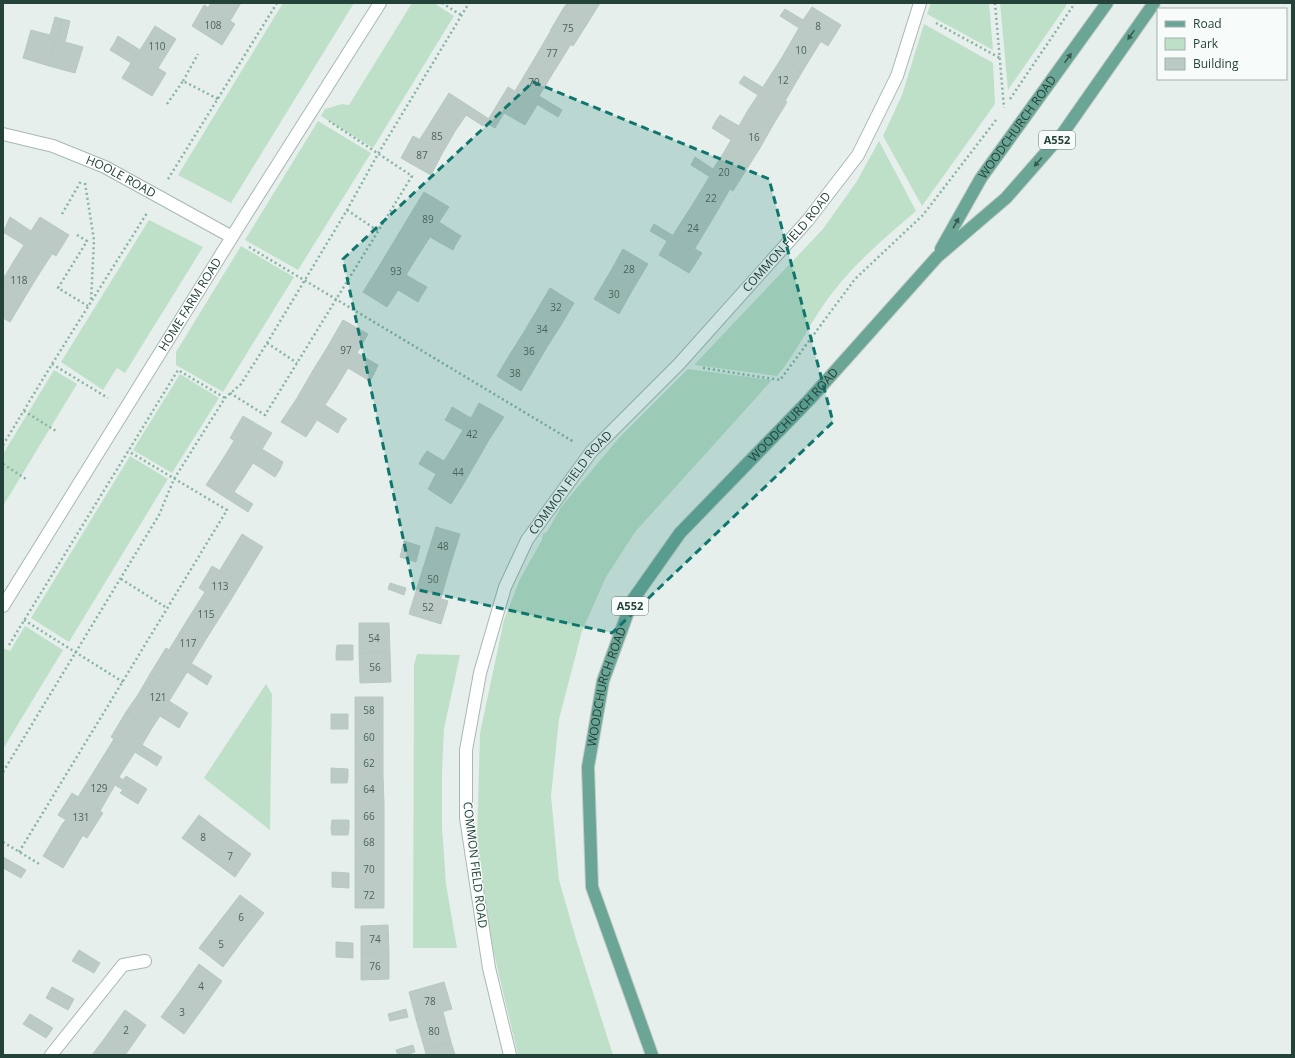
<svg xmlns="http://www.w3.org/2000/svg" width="1295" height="1058" font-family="'Open Sans',sans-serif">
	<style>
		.green { fill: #bfe0c8 }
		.building { fill: #bbcac4; stroke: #b8c9c2 }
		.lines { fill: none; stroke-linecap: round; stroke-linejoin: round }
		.minor-casing { stroke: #a8b8b2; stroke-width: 14 }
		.major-casing { stroke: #c2cac8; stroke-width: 14 }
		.path { stroke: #86b3a5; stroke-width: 2.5; stroke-dasharray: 2 3; stroke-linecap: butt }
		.minor { stroke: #fff; stroke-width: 12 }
		.major { stroke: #6aa596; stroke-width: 12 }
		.oneway { fill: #365b51 }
		.marked { fill: #0f766e; fill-opacity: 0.2; stroke: #0f766e; stroke-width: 3; stroke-dasharray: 8 5; stroke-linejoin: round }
		.labels { text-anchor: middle; stroke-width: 3; stroke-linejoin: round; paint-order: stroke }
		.number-label { font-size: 10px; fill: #4a645c }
		.shield { fill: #f7fbf9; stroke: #637a73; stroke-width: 1 }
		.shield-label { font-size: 11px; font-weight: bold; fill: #24423a }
		.street-label { font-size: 12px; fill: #24423a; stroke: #f7fbf9 }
	</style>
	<rect width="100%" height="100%" fill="#e6efeb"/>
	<path class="green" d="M283,3H354L231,203L178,175Z
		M412,3H434L454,16L373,148L321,116L325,109L342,104L349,105Z
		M931,3H989L993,50L927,14Z
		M1000,3H1066V6L1008,90Z
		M924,24L993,63L995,104L922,206L883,136L902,95Z
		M318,121L371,153L298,270L245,240Z
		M879,141L916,211C887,236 857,261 833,292C812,318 799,350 777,376L694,365L823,229L857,181Z
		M149,220L203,247L125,373L117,368L103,390L61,362Z
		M241,246L294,277L223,392L176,365V352Z
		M688,369L772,380L635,532L606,577L582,631L559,719L551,796L559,880L576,939L613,1055H518L486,920L477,845L480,733L504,620L520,579L542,540L543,534L547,532L561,507L619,438Z
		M54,370L77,384L3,506V454Z
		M180,374L219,398L172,473L133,450Z
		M130,456L168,479L69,642L31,618Z
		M25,626L63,650L3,749V648L10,651Z
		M417,654L460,655L444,729L442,772V827L446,884L457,948H413L414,665Z
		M266,684L272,694L270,830L204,778Z"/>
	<path class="building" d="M211,3H241L230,21L208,8Z
		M567,3H600L587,24L563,9Z
		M204,5L235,24L222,45L192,26Z
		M812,7L841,25L828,46L780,16L785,9L803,20Z
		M563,9L587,24L573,46L550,31Z
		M55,17L62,19L49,66L23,58L31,30L50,35Z
		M62,19L70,21L65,42L83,47L75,73L49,66Z
		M155,26L176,39L158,68L115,42L118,36L140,50Z
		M799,28L821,41L802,72L781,59Z
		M550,32L571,44L553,73L533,61Z
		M115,42L166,73L152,96L122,78L131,63L110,50Z
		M781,59L802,72L785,101L763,87Z
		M533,61L553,73L539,96L562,110L558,117L515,91Z
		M744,76L787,102L773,125L748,110L758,95L739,83Z
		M508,87L537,105L525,125L504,113L495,128L486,123Z
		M449,93L489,119L483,126L466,115L454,133L432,120Z
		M748,110L773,125L760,148L716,121L720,115L739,126Z
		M432,120L454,133L443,152L420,139Z
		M716,121L760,148L748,167L724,152L731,140L712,128Z
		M413,136L443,152L431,175L401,158Z
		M724,152L748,167L733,191L691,165L695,157L713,169Z
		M710,176L730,189L712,220L691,207Z
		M424,192L449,207L439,222L461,236L456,244L410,215Z
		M691,207L712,220L695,248L673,235Z
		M410,215L456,244L453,250L430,237L417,257L393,243Z
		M10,217L31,231L40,217L69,235L56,256L6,226Z
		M654,224L702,253L689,273L659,255L667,241L650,231Z
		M6,226L52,254L39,274L15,259L24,245L3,232Z
		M393,243L417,257L406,275L427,287L422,295L378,268Z
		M623,249L648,264L633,289L609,274Z
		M15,259L39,274L25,297L3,284V275L5,276Z
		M378,268L422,295L418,302L398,290L387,307L363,292Z
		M609,274L633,289L619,314L594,299Z
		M3,284L25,297L10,322L3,318Z
		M550,288L574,303L561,325L537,310Z
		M537,310L561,325L547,347L524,332Z
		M343,320L368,334L357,353L378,365L374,374L328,346Z
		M524,332L547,347L534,369L510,354Z
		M328,346L374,374L370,381L348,368L336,388L312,372Z
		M510,354L534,369L521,391L497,376Z
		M312,372L336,388L325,405L347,419L341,426L297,398Z
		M297,398L341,426L338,433L317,420L306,437L281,422Z
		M479,403L504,417L490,438L449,413L452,407L471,418Z
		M449,413L490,438L478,459L454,445L463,430L445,420Z
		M243,416L272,433L262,449L283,462L280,469L230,438Z
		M234,441L280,469L275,477L253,463L244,477L221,462Z
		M454,445L478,459L464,483L422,458L427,451L444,461Z
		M422,458L464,483L451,504L428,489L436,474L419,464Z
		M221,462L244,477L234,492L253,504L248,512L206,485Z
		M436,527L460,534L450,566L426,559Z
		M242,534L263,547L241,583L220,570Z
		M404,541L420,546L418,554L402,549Z
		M402,549L418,554L416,562L400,557Z
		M426,559L450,566L441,598L416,591Z
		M212,566L241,583L227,606L199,588Z
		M390,583L406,588L404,595L388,589Z
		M416,591L448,601L441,624L409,614Z
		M205,592L227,606L208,636L186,622Z
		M186,622L208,636L191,664L169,650Z
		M359,623H389L390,652L359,653Z
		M337,645H353V653H336Z
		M166,648L212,676L207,685L187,672L176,690L150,674Z
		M390,652L391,682L360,683L359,653Z
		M336,653H353V660H336Z
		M150,674L176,690L169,701L188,713L183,721L139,693Z
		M139,693L183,721L179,728L160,716L152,728L126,712Z
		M355,697H383V723H355Z
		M126,712L152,728L142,745L162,757L157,766L111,737Z
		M331,714H348V722H331Z
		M331,722H348V729H331Z
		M355,723H383V750H355Z
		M114,739L135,752L119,777L123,780L126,776L147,789L142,797L96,768Z
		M355,750H383V776H355Z
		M96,768L142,797L138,804L120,793L123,790L115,785L100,811L78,797Z
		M331,768L348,769V777H331Z
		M355,776H383L384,803H355Z
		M331,777H348L347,783H331Z
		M72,793L103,813L87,838L63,823L66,820L58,815Z
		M355,803H384V829H355Z
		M199,815L225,835L208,857L182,838Z
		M332,820H349V829H331Z
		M63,823L83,835L63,868L43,856Z
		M331,829H349L348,835H332Z
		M355,829H384V855H355Z
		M225,835L251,854L235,877L208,857Z
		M355,855H384V882H355Z
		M3,857L26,870L21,878L3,868Z
		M332,872L349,873V881H332Z
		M332,881H349V888L332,887Z
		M355,882H384V908H355Z
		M240,895L264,913L243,940L219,922Z
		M219,922L243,940L223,967L199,948Z
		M388,925L389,952L361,953V926Z
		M336,942L353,943V951H336Z
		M79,950L100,963L94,973L72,961Z
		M336,951H353V958L336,957Z
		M389,952V979L361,980V953Z
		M199,964L222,981L203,1008L180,991Z
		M444,982L452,1009L416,1019L409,992Z
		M52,987L74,999L68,1010L46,998Z
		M180,991L203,1008L184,1034L161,1017Z
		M406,1009L408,1017L390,1021L388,1014Z
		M125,1010L146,1025L128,1051L107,1035Z
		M443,1012L451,1042L425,1050L416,1019Z
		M30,1014L53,1028L46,1038L23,1024Z
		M107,1035L128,1051L125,1055H92Z
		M451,1042L455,1055H426L425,1050Z
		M413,1045L415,1052L406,1055H398L396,1050Z"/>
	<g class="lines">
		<g class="minor-casing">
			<g id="minor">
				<path id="s1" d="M3,134L53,146L105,167L232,237"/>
				<path id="s2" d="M3,606L245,216L380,3"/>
				<path d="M51,1055L123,965L145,961"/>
				<path id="s3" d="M510,1055L489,968L466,818V750L480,673L505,587L527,540L591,452L679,364L808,220L858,155L897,76L920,3"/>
			</g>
		</g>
		<g class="major-casing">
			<g id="major">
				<path id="s4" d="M941,249L981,178L1107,3"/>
				<path id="s5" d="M652,1055L592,887L588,767L603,681L632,601L680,533L810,399L937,257L1006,198L1063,133L1154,3"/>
			</g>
		</g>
		<path class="path" d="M442,3L461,15
			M995,3L1004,108
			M936,23L1000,58
			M183,81L198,54
			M1010,99L1075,3
			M167,104L183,81L218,99
			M168,179L277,3
			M85,183L94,240L91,301
			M347,210L378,231
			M62,214L81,181
			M77,235L87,241L58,288L88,306
			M249,247L574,442
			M267,343L297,363
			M52,364L108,398
			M703,368L780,380L855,279L923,215L996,120
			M230,393L265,415L412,176L329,121
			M24,411L56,431
			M3,445L52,364L147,213
			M3,464L26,479
			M121,579L167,608
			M24,620L123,682
			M9,645L178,370L225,398
			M3,772L159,515L174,479L225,398L241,384L267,343L347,210L378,154L469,3
			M3,842L41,865
			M19,852L227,510L128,451"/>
		<use href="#minor" class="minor"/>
		<use href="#major" class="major"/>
	</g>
	<defs><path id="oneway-solid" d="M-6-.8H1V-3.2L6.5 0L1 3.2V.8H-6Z"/></defs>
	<g class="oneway">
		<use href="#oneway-solid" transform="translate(1131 35) rotate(125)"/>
		<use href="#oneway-solid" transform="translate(1068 58) rotate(-54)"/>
		<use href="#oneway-solid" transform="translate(1038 162) rotate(131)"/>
		<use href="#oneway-solid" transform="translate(956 223) rotate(-61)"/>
	</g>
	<path class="marked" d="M533,82L769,179L833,422L612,633L414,589L343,259Z"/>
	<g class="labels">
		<g class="number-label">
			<text x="213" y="29">108</text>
			<text x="818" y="30">8</text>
			<text x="568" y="32">75</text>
			<text x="157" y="50">110</text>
			<text x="801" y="54">10</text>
			<text x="552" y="57">77</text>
			<text x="783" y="84">12</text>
			<text x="534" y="86">79</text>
			<text x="437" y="140">85</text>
			<text x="754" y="141">16</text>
			<text x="422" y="159">87</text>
			<text x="724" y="176">20</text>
			<text x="711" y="202">22</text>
			<text x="428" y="223">89</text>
			<text x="693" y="232">24</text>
			<text x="629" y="273">28</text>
			<text x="396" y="275">93</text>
			<text x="19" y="284">118</text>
			<text x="614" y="298">30</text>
			<text x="556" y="311">32</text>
			<text x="542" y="333">34</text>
			<text x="346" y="354">97</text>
			<text x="529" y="355">36</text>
			<text x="515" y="377">38</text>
			<text x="472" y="438">42</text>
			<text x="458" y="476">44</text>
			<text x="443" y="550">48</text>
			<text x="433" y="583">50</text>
			<text x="220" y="590">113</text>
			<text x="428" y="611">52</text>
			<text x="206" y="618">115</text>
			<text x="374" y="642">54</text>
			<text x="188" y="647">117</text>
			<text x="375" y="671">56</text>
			<text x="158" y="701">121</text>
			<text x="369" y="714">58</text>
			<text x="369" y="741">60</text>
			<text x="369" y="767">62</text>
			<text x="99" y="792">129</text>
			<text x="369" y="793">64</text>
			<text x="369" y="820">66</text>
			<text x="81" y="821">131</text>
			<text x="203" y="841">8</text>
			<text x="369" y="846">68</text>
			<text x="230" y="860">7</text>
			<text x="369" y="873">70</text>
			<text x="369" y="899">72</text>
			<text x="241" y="921">6</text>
			<text x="375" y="943">74</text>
			<text x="221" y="948">5</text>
			<text x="375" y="970">76</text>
			<text x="201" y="990">4</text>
			<text x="430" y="1005">78</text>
			<text x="182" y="1016">3</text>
			<text x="126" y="1034">2</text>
			<text x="434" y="1035">80</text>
		</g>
		<g class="shield">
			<rect x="1039" y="131" width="36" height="18" rx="3"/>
			<rect x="612" y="597" width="36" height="18" rx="3"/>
		</g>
		<g class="shield-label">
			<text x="1057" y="144">A552</text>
			<text x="630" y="610">A552</text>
		</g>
		<g class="street-label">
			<text dy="4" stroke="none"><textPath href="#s4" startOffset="144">WOODCHURCH ROAD</textPath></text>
			<text dy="4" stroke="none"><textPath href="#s1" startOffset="126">HOOLE ROAD</textPath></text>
			<text dy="4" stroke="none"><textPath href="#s3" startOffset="925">COMMON FIELD ROAD</textPath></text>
			<text dy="4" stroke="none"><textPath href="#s2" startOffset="355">HOME FARM ROAD</textPath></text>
			<text dy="4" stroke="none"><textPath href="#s5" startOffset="718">WOODCHURCH ROAD</textPath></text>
			<text dy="4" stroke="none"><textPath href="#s3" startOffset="601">COMMON FIELD ROAD</textPath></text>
			<text dy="4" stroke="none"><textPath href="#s5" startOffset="381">WOODCHURCH ROAD</textPath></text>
			<text transform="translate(475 865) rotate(83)" y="4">COMMON FIELD ROAD</text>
		</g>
	</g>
	<rect width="1295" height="1058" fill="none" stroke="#24423a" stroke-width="8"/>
	<rect x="1157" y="8" width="130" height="72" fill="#f7fbf9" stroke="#a3b1ad"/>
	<rect x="1165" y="21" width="20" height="6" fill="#6aa596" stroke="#a3b1ad"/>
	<text x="1193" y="28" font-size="12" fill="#24423a">Road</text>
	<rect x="1165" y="38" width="20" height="12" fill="#bfe0c8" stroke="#a3b1ad"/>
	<text x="1193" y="48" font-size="12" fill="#24423a">Park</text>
	<rect x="1165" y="58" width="20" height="12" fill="#bbcac4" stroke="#a3b1ad"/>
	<text x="1193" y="68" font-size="12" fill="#24423a">Building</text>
</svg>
